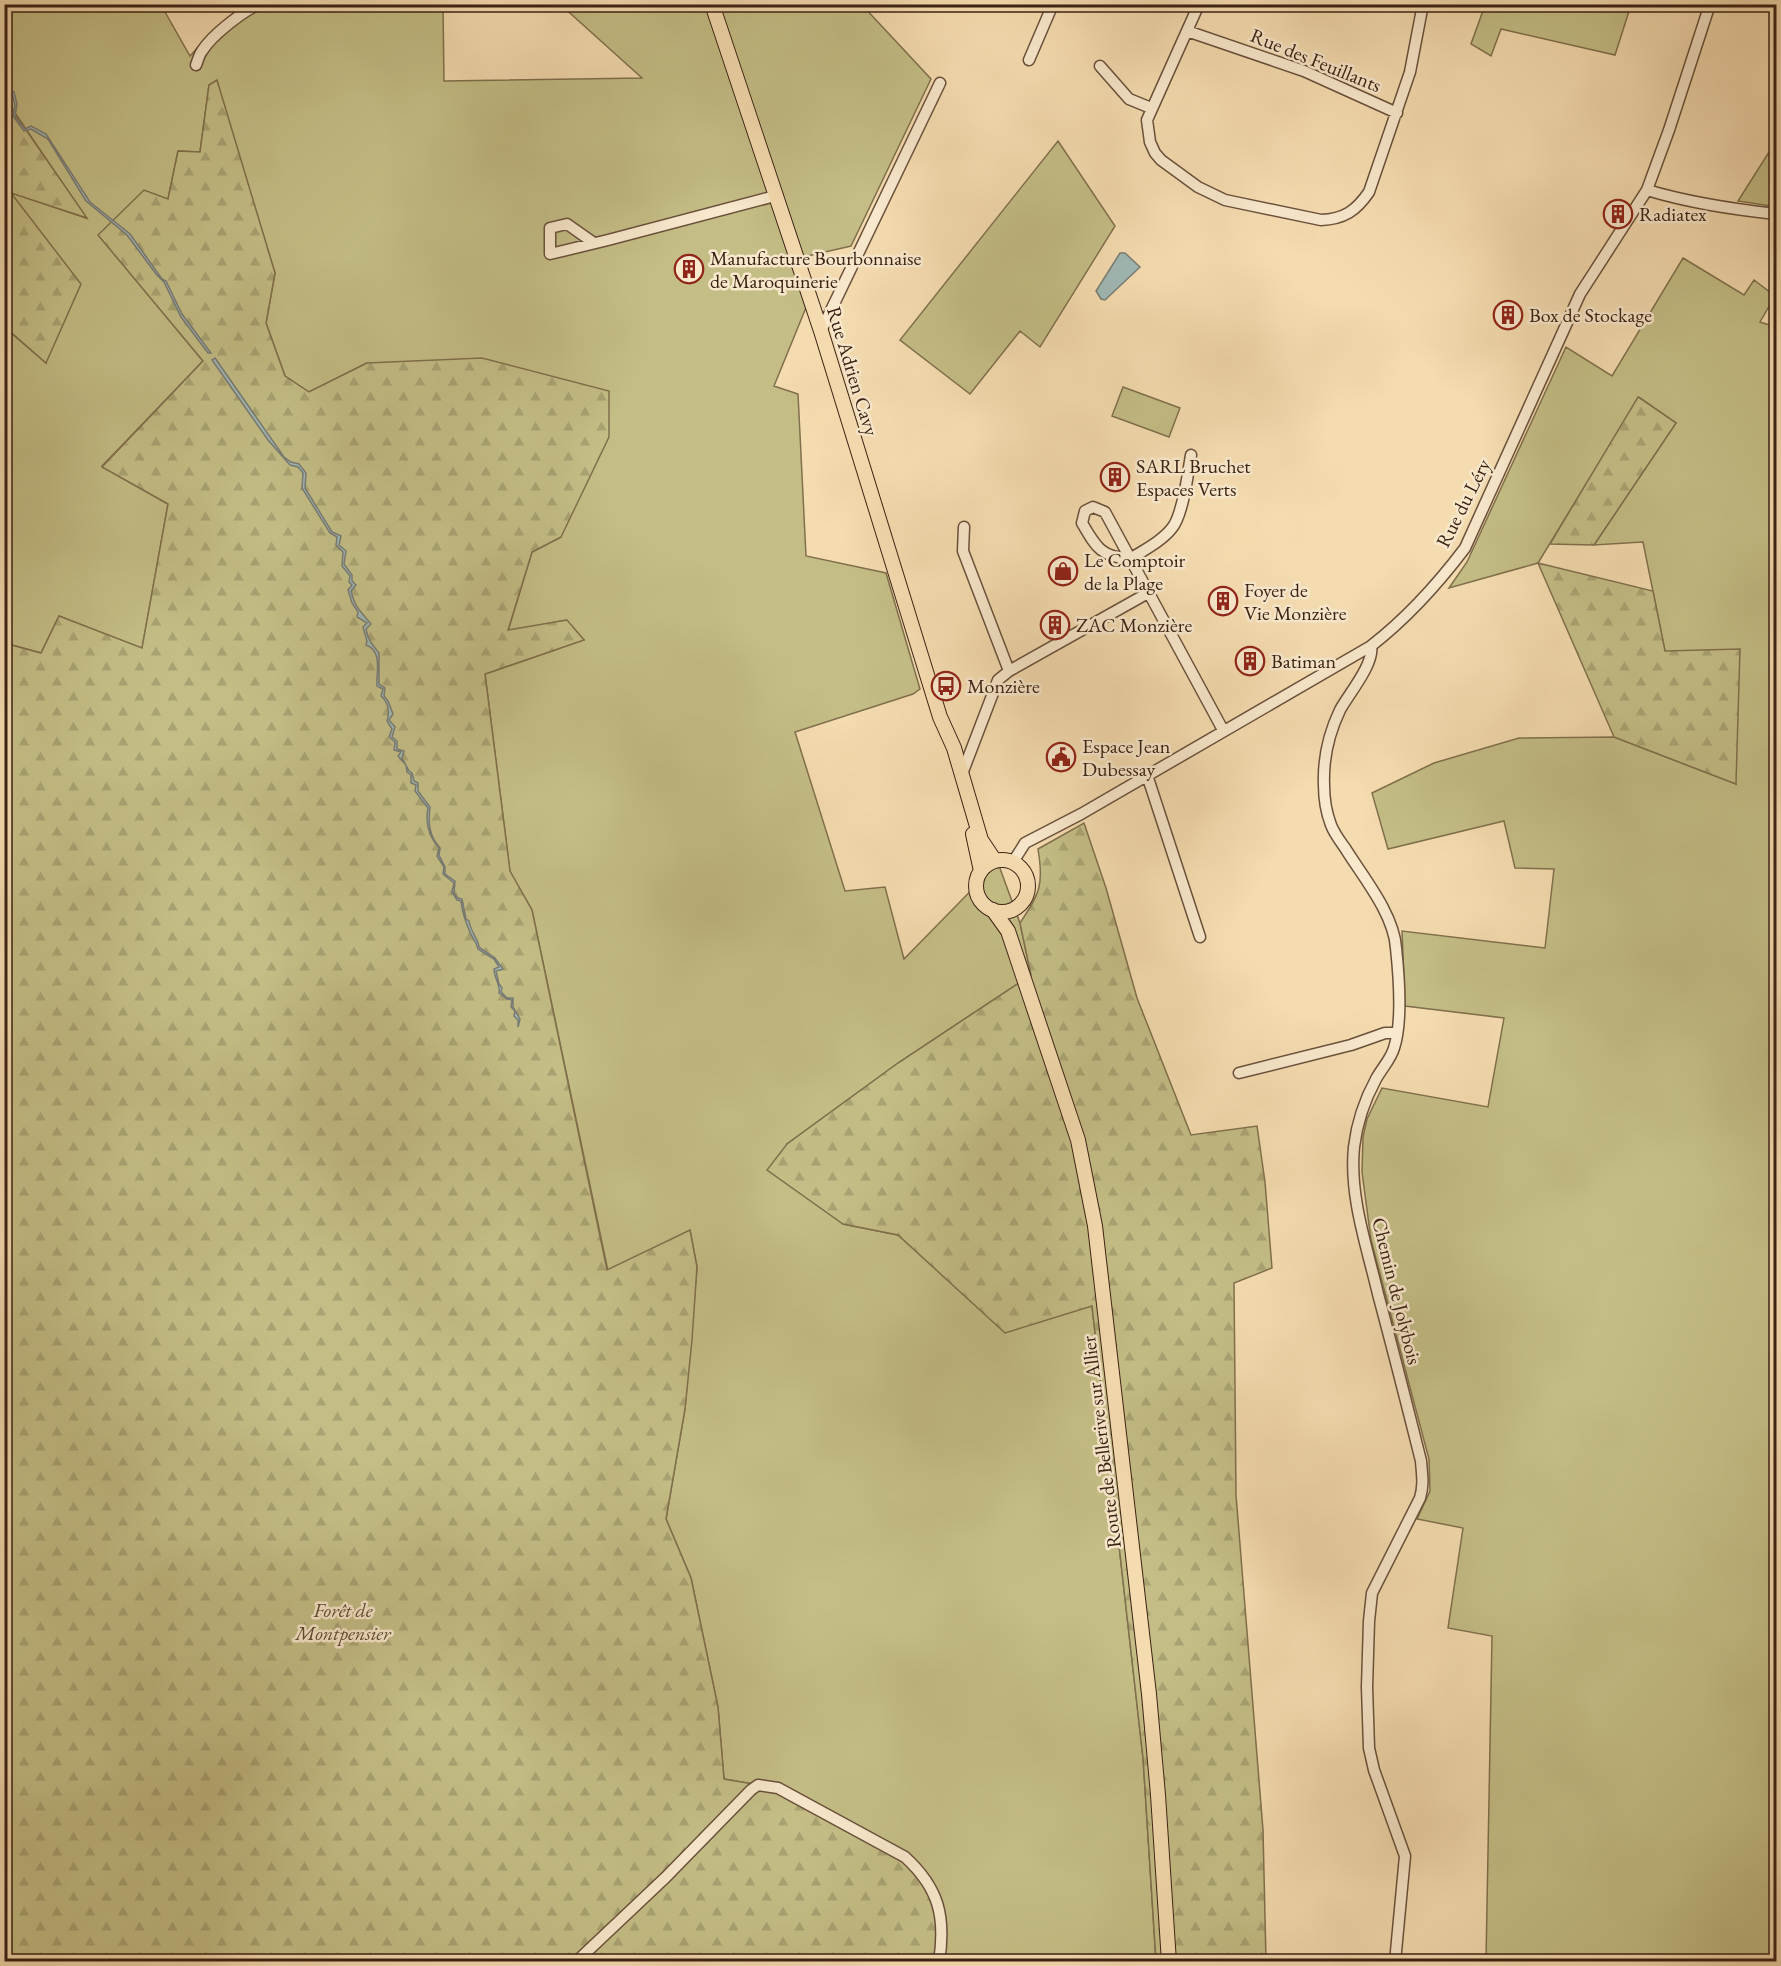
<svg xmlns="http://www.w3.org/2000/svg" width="1781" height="1966" font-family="'EB Garamond',serif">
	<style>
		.green { fill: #c4be86; stroke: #80704d; stroke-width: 1.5 }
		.forest { fill: url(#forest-firs); stroke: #80704d; stroke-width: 1.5 }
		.water { fill: #a0b9b6; stroke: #787c75; stroke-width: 1.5 }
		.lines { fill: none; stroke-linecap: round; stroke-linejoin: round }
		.minor-casing { stroke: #6a503b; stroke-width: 13 }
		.major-casing { stroke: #3b2114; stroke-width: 16 }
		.minor { stroke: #f8e8cc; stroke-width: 10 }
		.major { stroke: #f5dcb0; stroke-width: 14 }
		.labels { text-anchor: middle; stroke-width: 5; stroke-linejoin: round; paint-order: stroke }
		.street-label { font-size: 20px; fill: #3b2114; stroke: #f8e8cc }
		.poi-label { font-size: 20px; fill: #3b2114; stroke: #f8e8cc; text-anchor: start }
		.park-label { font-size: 20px; font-style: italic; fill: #5d4830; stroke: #f8e8cc }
	</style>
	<defs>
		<pattern id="forest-firs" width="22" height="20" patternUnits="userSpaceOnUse" patternTransform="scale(1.5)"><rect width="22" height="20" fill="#c4be86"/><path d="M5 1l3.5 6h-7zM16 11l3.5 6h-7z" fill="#a9a373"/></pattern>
	</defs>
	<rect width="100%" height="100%" fill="#f5dcb0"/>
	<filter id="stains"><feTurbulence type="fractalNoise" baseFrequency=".00333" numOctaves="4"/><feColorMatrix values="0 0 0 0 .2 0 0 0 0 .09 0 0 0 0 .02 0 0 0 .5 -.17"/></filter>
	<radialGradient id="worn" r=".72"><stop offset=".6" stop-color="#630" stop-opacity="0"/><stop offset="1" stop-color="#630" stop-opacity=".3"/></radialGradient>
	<path class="green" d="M5,5H161L190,56L212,32L247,5H443L444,81L642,78L561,5H862L931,79L851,246L803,257L814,288L774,386L798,394L806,556L886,573L920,689L913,694L795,732L845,891L885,887L904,959L998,863L1020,923L1031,975L898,1063L787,1144L843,1224L898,1235L934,1267L1092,1306L1143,1758L1156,1961H939L758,1785L724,1779L718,1707L691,1578L666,1519L685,1409L697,1267L690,1230L608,1271L532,910L510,872L485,674L584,640L566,620L508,631L532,552L561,537L367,363L309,392L285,376L266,323L275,273L216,81L209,85L200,152L178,151L168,199L99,235L203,361L102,466L168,504L142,649L59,616L41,653L5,643L4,327L46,363L10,192L86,218L5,98Z
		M1485,5V4L1631,5L1615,55L1501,29L1491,56L1471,44Z
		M1058,141L1115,226L1040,347L1020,331L970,394L900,340Z
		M1776,141V198L1771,206L1738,201Z
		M1683,258L1744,295L1754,280L1775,296L1760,322L1776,327V1961H1486L1492,1636L1448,1628L1463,1528L1417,1519L1430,1491L1429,1459L1371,1240L1362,1172L1363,1137L1367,1119L1382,1088L1488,1107L1504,1018L1405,1006L1402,931L1545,948L1554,869L1515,868L1504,821L1388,849L1372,793L1434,763L1519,738L1614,737L1736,784L1665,651L1643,542L1594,545L1676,423L1639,397L1538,563L1449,588L1467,562L1566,347L1612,376Z
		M1123,387L1180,408L1169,437L1112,416Z"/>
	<path class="forest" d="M217,80L275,273L266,323L285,376L309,392L367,363L482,358L609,391V437L561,537L532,552L508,630L567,620L584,640L485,674L510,871L532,910L607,1270L690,1230L697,1267L692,1340L685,1409L666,1519L691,1578L718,1707L724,1779L778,1788L905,1857L934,1894L939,1961H5L4,643L41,653L59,616L142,648L168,504L102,467L203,361L98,235L144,190L168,199L178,151L200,152L209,85Z
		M4,98L87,218L11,193L81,284L46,363L5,327Z
		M1638,397L1676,423L1594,545L1550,544Z
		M1538,563L1653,591L1665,651L1740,649L1736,784L1614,737Z
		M1084,823L1106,888L1137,998L1191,1135L1257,1126L1265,1182L1272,1268L1234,1283L1236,1495L1263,1830L1266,1961H1156L1143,1758L1092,1306L1005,1333L898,1235L843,1224L767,1170L787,1144L898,1063L1031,975L1020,923C1040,893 1044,885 1038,849Z"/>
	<path class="water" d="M5,87L14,92L17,104L15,116L25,129L31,126L46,134L90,202L130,234L162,279L166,281L182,314L211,353H208L181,317L164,282L156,274L127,235L86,201L48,139L31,129L24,131L13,116L15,105L12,94L5,89Z
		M1120,253H1125L1140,267L1105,300L1101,299L1096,291Z
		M215,358L284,457L291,462L299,464L306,473L305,488L332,532L341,536L339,545L346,551L344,564L352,575V581L356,585L351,591C355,608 361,612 371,624L366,629C368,640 372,644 379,653V684L385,688L384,696L388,701L393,714L389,720L395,727L392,737L397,741V749L404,751L402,758L409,771L412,773L414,781L418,783V791L430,807C428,823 429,836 440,848L439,855L445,867V874L455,881L454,893L458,898L462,899L466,919L469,921C471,933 478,938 479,947L495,958L503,969L496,971L499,984L502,988L501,992L507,998H513V1007L520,1019L518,1027V1020L514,1016L515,1011L511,1007L512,1000L507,999L499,993C501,986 494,978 494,969L499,967L494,959L478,949C476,940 471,937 469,930C465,920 462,913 461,901L457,900L452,892L454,883L443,874L444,867L437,856L439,848C429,837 425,823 428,808L415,791L416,785L411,783V775L407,772L406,765L398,756L401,752L394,750L395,742L389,737L392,729L387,721C390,711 389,703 381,696L383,689L377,686C376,672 383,651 366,645L367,641L363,627L367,623L357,617L358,612L352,603L348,590L352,585L349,582L350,576L342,566L343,552L336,545L337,537L330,533L302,488L303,473L298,467L290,465L268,440L212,360Z"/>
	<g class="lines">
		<g class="minor-casing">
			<path id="minor" d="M1199,4L1147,120L1150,142L1155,153L1161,160L1198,187L1225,200L1321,220C1344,219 1356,211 1369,192L1410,72L1423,4
				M1187,31L1304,71L1397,113
				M1029,60L1053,4
				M196,65C198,60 199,55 202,51C212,35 242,12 259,4
				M1100,66L1129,99L1151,108
				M1647,190C1690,203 1732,209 1776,214
				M594,243L567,224L550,228V254L608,240L775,196
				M821,331L940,83
				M964,527L963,551L1009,671
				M1130,559C1101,557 1096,547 1082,523L1085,511L1093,507L1105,512L1223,730
				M1130,559C1144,550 1162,541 1172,528C1183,515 1188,473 1191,455
				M1371,646C1375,663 1348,695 1340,710C1329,733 1323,760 1324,785C1324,799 1326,812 1331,825C1334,833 1340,841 1345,848C1363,877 1394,914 1396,948C1399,976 1403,1021 1394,1048C1391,1059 1382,1068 1376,1079C1364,1101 1357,1122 1354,1147C1349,1196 1367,1247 1378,1294C1393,1350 1407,1405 1421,1461C1422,1474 1424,1485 1420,1498L1372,1593L1369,1621L1367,1687L1369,1748L1374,1770L1405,1856L1395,1962
				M962,774L998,680L1009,671L1148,593
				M1147,775L1200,937
				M1013,862L1025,843L1081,814L1371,646C1407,618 1437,585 1465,548L1580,294L1647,190L1669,130L1710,4
				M1239,1073L1351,1045L1385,1033H1397
				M576,1962L666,1877L751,1790L758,1785L778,1788L905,1857C939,1888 946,1917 939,1962"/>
		</g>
		<g class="major-casing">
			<path id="major" d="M712,4L821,331L940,717L954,748L981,840L995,861
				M973,834L981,871
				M976 886a26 26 0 1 1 52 0a26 26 0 1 1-52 0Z
				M993,910L1008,931L1078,1140L1095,1226L1149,1694L1158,1795L1169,1962"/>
		</g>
		<use href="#minor" class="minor"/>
		<use href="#major" class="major"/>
	</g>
	<defs>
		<g id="building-ring" transform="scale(1.5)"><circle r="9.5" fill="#f8e8cc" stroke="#8f2418" stroke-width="1.5"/><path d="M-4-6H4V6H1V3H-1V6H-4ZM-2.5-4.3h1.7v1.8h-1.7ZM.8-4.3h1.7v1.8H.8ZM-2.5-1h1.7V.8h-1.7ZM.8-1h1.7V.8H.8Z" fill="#8f2418"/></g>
		<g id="shop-ring" transform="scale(1.5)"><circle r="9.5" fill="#f8e8cc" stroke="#8f2418" stroke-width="1.5"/><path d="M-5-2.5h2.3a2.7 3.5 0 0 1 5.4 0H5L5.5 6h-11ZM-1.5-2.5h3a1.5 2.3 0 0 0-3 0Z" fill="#8f2418"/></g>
		<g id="bus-ring" transform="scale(1.5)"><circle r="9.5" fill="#f8e8cc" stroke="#8f2418" stroke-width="1.5"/><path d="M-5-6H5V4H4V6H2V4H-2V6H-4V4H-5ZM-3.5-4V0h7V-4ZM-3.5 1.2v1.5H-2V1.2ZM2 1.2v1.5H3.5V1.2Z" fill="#8f2418"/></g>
		<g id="civic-ring" transform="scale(1.5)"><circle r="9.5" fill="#f8e8cc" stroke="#8f2418" stroke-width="1.5"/><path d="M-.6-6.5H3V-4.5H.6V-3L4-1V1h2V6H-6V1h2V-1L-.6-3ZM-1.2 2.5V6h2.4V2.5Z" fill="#8f2418"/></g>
	</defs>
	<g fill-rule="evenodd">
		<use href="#building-ring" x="1618" y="214"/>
		<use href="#building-ring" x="689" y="269"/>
		<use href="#building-ring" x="1508" y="315"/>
		<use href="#building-ring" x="1115" y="477"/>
		<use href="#shop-ring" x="1063" y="571"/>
		<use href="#building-ring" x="1223" y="601"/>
		<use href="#building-ring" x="1055" y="625"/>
		<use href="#building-ring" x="1250" y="661"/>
		<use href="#bus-ring" x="946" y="686"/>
		<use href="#civic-ring" x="1061" y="757"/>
	</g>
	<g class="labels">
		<g class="street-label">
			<text transform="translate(1316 60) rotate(22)" y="7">Rue des Feuillants</text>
			<text transform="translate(853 371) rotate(73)" y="7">Rue Adrien Cavy</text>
			<text transform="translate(1463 503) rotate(-63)" y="7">Rue du Léry</text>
			<text transform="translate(1397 1291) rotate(76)" y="7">Chemin de Jolybois</text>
			<text transform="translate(1101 1442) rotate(-97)" y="7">Route de Bellerive sur Allier</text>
		</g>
		<g class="poi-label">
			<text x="1639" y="221">Radiatex</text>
			<text x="710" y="265">Manufacture Bourbonnaise<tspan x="710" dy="23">de Maroquinerie</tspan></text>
			<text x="1529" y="322">Box de Stockage</text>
			<text x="1136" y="473">SARL Bruchet<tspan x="1136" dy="23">Espaces Verts</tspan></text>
			<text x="1084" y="567">Le Comptoir<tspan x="1084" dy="23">de la Plage</tspan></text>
			<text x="1244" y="597">Foyer de<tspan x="1244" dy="23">Vie Monzière</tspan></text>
			<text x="1076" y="632">ZAC Monzière</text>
			<text x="1271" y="668">Batiman</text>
			<text x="967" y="693">Monzière</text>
			<text x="1082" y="753">Espace Jean<tspan x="1082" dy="23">Dubessay</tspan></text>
		</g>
		<g class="park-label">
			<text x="343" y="1617">Forêt de<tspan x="343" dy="23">Montpensier</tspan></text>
		</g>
	</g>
	<rect width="1781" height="1966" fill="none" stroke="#f5dcb0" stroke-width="24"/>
	<rect x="6" y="6" width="1769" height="1954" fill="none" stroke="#3b2114" stroke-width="3"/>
	<rect x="12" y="12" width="1757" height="1942" fill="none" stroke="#3b2114" stroke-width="1.5"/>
	<rect width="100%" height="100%" filter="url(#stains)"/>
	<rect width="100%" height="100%" fill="url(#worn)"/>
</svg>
